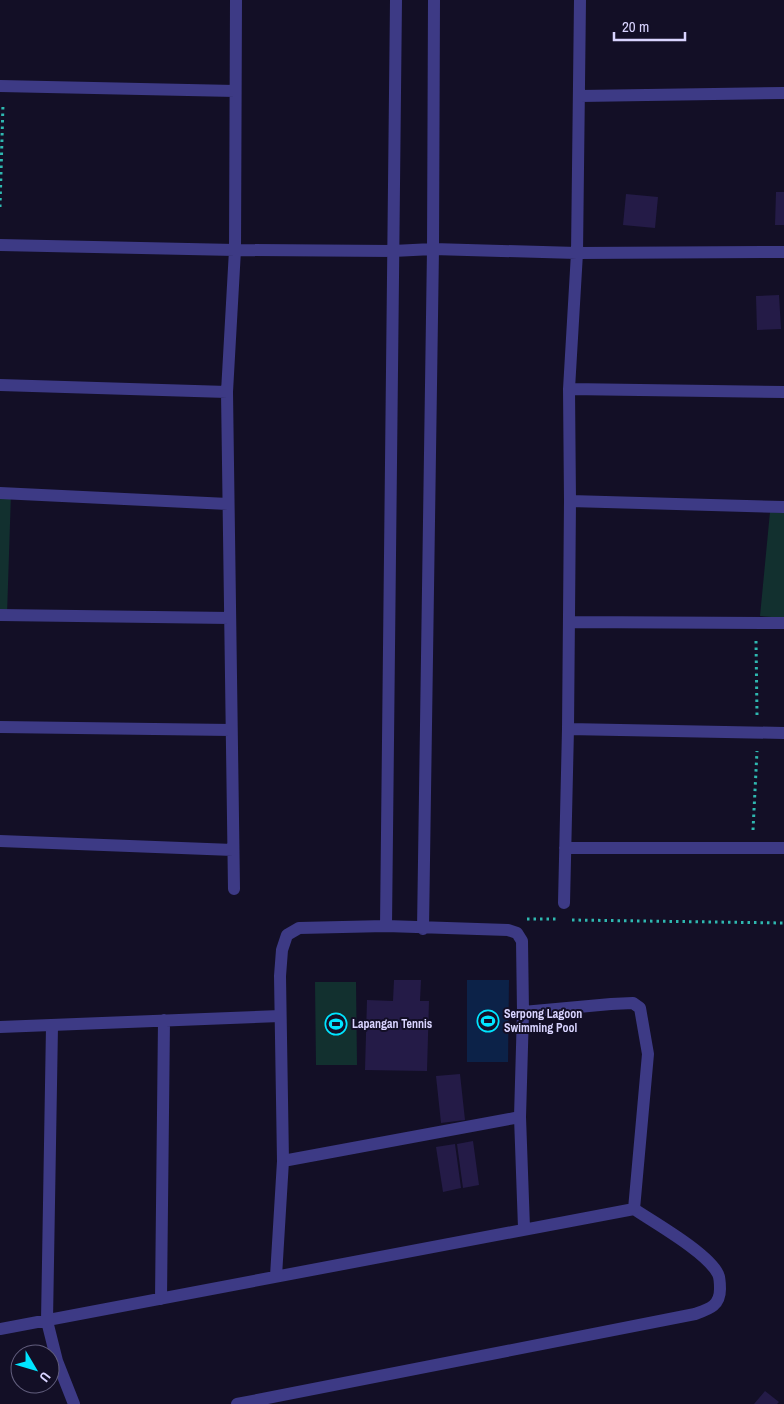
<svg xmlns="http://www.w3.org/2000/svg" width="784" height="1404" font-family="'Archivo Narrow',sans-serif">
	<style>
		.green { fill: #12302f }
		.water { fill: #0c2248 }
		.building { fill: #241b47 }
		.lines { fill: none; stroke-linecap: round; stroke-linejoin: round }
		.path { stroke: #2fb8b0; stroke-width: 3; stroke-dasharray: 2.5 4; stroke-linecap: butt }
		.minor { stroke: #3d3a85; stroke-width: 12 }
		.labels { text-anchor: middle; stroke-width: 4; stroke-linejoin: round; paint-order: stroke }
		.poi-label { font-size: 12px; font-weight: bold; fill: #d9d4ff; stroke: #130f26; text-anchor: start }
	</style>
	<rect width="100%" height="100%" fill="#130f26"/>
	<path class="green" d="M0,493H11L7,615L0,614Z
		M770,512L784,513V618L760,616Z
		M315,982H356L357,1065H316Z"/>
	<path class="water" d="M467,980H509L508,1062H467Z"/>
	<path class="building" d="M776,192H784V225H775Z
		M626,194L658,197L655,228L623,225Z
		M779,295L781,329L757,330L756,296Z
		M394,980H421L420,1001H429L427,1071L365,1070L367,1000L393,1001Z
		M460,1074L465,1120L441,1123L436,1076Z
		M473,1141L479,1185L463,1188L457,1144Z
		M455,1144L461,1188L443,1192L436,1147Z
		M765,1391L779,1402L777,1404H754Z"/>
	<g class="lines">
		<path class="path" d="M0,207L3,104
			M756,641L757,715
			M753,830L757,751
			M527,919H556
			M572,920L784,923"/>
		<path class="minor" d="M0,86L235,91
			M580,96L784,93
			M0,245L235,250L393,251L433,249L577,253L784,252
			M0,385L227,392
			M569,389L784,392
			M0,493L228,504
			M570,501L784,507
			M0,615L230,618
			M569,622L784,623
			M0,727L231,730
			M568,729L784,733
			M0,841L233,850
			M565,848H784
			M234,889L227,392L235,250L236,0
			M564,903L568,729L570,501L569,389L577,253L580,0
			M386,926L396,0
			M423,929L433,249L434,0
			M523,1012L611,1004L633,1003L640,1008L648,1054L634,1209
			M52,1026L47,1321L57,1361L74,1404
			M0,1027L280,1016
			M283,1161L520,1117
			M276,1276L283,1161L280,976L282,950L287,935L299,928L386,926L508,930L517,933L522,941L523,1012L520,1117L524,1228
			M161,1299L164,1020
			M0,1329L634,1209C655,1223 708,1253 718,1274C720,1278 720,1285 720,1289C720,1306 709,1309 695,1314L237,1404"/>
	</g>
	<defs>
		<g id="stadium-ring" transform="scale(1.125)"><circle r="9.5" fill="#130f26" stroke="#00e5ff" stroke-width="1.5"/><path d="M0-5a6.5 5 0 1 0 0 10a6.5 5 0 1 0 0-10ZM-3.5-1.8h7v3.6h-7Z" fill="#00e5ff"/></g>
	</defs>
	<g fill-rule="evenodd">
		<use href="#stadium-ring" x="488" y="1021"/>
		<use href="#stadium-ring" x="336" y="1024"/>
	</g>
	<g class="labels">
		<g class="poi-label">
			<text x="504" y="1018">Serpong Lagoon<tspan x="504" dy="14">Swimming Pool</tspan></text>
			<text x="352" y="1028">Lapangan Tennis</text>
		</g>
	</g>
	<g transform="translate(35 1369) rotate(128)"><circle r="24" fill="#130f26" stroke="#625e7d"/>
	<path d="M0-4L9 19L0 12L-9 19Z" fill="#00e5ff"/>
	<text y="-8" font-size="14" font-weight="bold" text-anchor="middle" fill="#d9d4ff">U</text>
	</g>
	<path d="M614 32v8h71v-8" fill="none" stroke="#d9d4ff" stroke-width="2.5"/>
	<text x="622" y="32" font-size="15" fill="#d9d4ff" stroke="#130f26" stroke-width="4" paint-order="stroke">20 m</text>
</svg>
